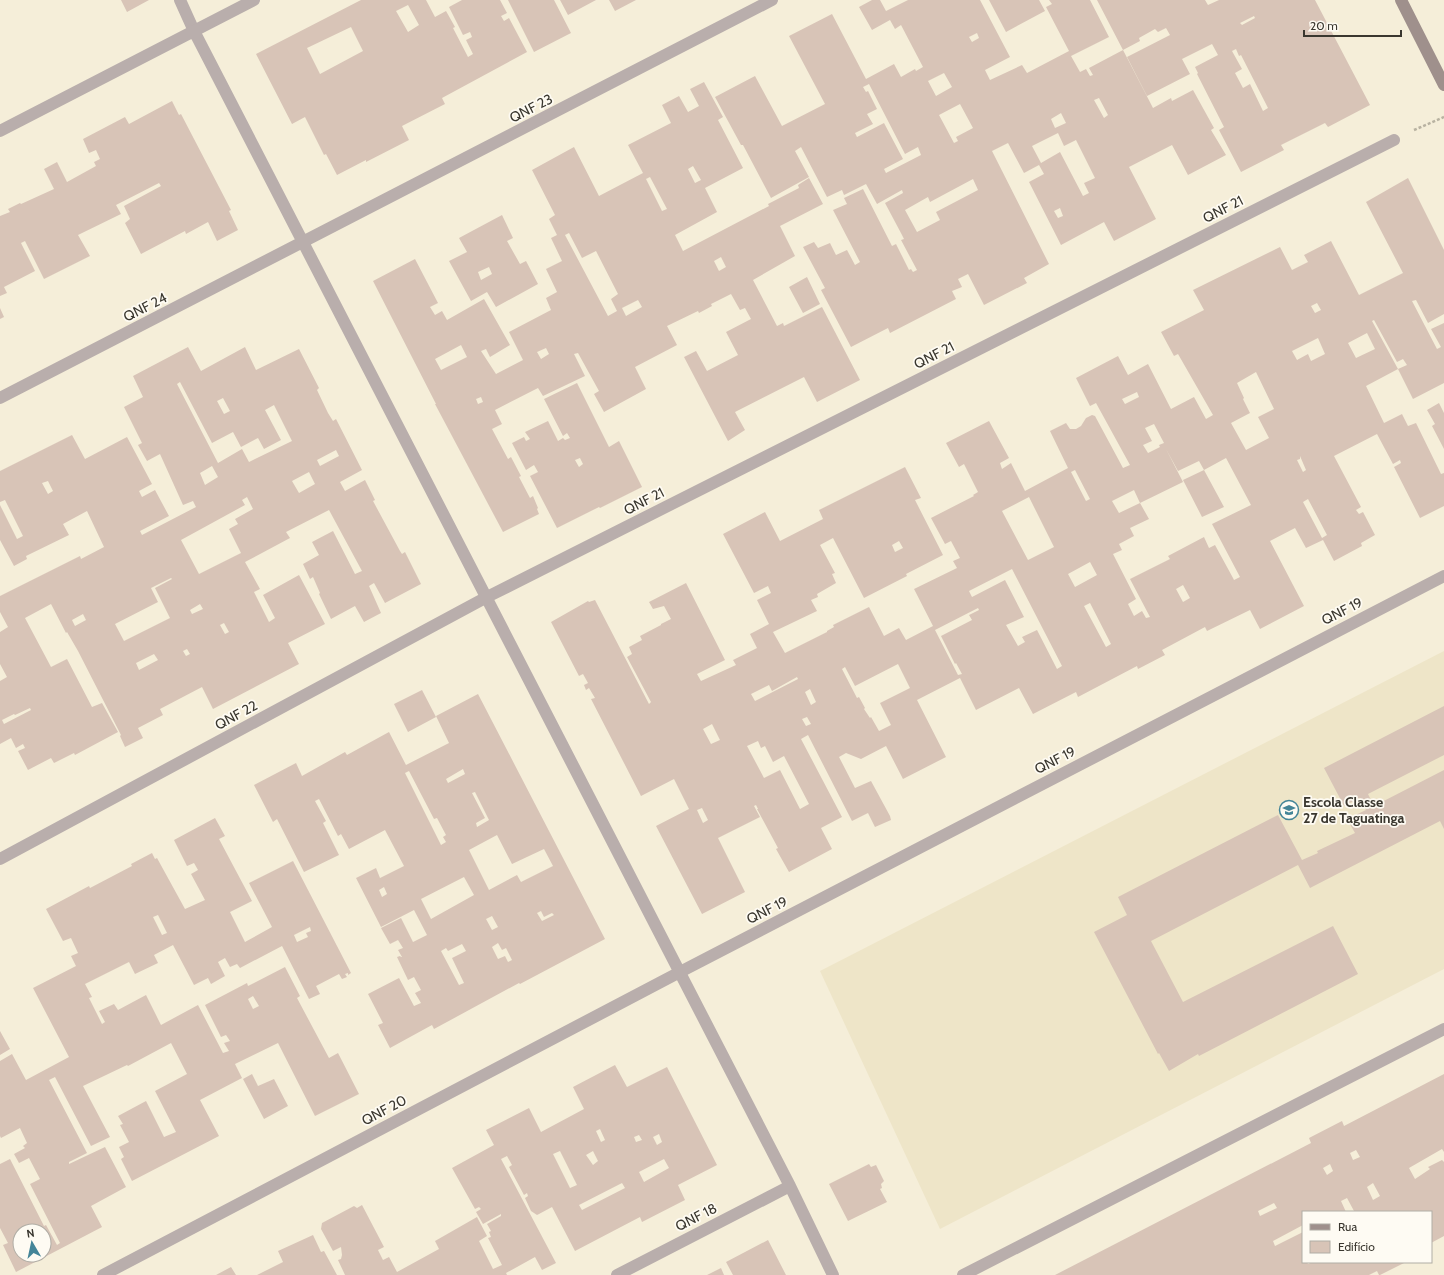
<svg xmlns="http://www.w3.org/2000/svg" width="1444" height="1275" font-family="Cabin,sans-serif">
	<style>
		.built { fill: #eee5c8 }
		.building { fill: #d8c4b7; fill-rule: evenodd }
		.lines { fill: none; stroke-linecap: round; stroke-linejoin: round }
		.path { stroke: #b8b2a1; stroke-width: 2.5; stroke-dasharray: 3 2; stroke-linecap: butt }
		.service { stroke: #b9aeac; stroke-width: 12 }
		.minor { stroke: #b9aeac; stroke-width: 12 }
		.tertiary { stroke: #b9aeac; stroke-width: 12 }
		.secondary { stroke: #9f908c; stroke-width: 12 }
		.labels { text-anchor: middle; stroke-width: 3.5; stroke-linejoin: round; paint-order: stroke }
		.street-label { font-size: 14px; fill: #3a372f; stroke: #fefbf3 }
		.poi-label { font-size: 14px; font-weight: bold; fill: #3a372f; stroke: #fefbf3; text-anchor: start }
	</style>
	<rect width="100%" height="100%" fill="#f5eed9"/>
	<path class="built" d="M1444,651V969L940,1229L820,971Z"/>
	<path class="building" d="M121,0H149L127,12Z
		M361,0H426L435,17L446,11L455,27L453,28L468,57L473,54L466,40L472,37L470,32L463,35L449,7L462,0H500L507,13L501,16L504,21L509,18L527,52L442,98L445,104L402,126L409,140L366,162V160L337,175L326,154L324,155L305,117L292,124L256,54ZM408,5L419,25L408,32L396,11ZM351,27L363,51L320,74L307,48Z
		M508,0H554L571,33L534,52Z
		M560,0H596L568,15Z
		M609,0H636L615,11Z
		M872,0H880L886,11L908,0H980L1010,57L985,70L990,80L1022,65L1027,73L1069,51L1046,7L1052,4L1049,0H1090L1109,37L1071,56L1080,72L1086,69L1090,76L1093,75L1089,68L1123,50L1153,108L1171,98L1172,101L1193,90L1214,128L1211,130L1226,155L1188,175L1172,145L1129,167L1156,219L1114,241L1104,222L1061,245L1029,182L1044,174L1039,165L1024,173L1008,143L992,151L1049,264L1024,278L1027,283L984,305L968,274L958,279L962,287L952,291L956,299L890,333L888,328L851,347L821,290L825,288L803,247L814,242L818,248L830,243L836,255L847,250L855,265L860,262L833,210L847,204L844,198L863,189L892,246L896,244L909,270L911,269L913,272L917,270L901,240L904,239L902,235L885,203L903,193L902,190L877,204L866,184L844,195L842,190L827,197L801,147L795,151L809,177L771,198L743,145H741L715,97L755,76L782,126L825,104L789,36L832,14L866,79L894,64L901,77L915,69L916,71L923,67L901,25L895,29L890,20L872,30L859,7ZM977,33L979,38L972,42L969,37ZM944,73L952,87L936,96L928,81ZM869,84L905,154L918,147L921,155L886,173L884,169L903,159L884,123L857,137L855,133L873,124L867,114L877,109L868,91L866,92L863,87ZM1099,98L1108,115L1104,118L1094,100ZM960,104L973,128L956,137L958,141L954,143L939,115ZM1061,113L1066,123L1055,128L1051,119ZM1058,133L1064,146L1076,140L1095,178L1084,183L1089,193L1083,196L1060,152L1041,163L1032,146ZM973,179L978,190L936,212L940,220L917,232L905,210L928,197L930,202ZM1060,208L1063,216L1058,218L1054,211Z
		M989,0H1039L1045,11L1006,32Z
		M1097,0H1205L1208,5L1219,0H1315L1370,105L1328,127L1325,123L1281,145L1284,150L1241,172L1219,130L1224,127L1197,74L1198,73L1195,67L1218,55L1212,44L1182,59L1190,74L1147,96L1127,57L1170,35L1166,28L1158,32L1155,29L1139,38L1140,41L1123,50ZM1254,16L1255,18L1242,25L1240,23ZM1236,49L1239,56L1241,55L1268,108L1263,111L1250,84L1243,88L1235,73L1242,69L1232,51Z
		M704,82L723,117L718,120L743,168L705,188L717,212L675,235L683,251L769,206L768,204L799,188L798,185L809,178L823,204L780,226L795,256L753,280L777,326L783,323L784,326L822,307L860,380L817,402L804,377L735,412L745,430L728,441L684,357L696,351L707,371L738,355L726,332L751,319L745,308L740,310L731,294L711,304L712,306L699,313L698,311L667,326L677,345L635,367L646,389L604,412L594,394L599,391L578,353L574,354L585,376L543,396L538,388L495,410L502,424L492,429L508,459L511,457L521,476L519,477L530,498L533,496L538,508L537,509L539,514L503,532L435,404H436L373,281L415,259L438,303L430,307L435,315L442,311L447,320L484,299L510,345L490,357L486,349L481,351L496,374L523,360L509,332L551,310L546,298L557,292L546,269L562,261L551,238L557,235L549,219L555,215L532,170L574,147L599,196L643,173L628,145L671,123L662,105L679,96L688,112L699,106L690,89ZM693,166L701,180L695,183L688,169ZM650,177L667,209L662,211L646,179ZM569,233L582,258L596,251L618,294L611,299L617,311L608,316L565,235ZM721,257L726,267L719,271L714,261ZM638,300L642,307L626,316L622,308ZM461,345L467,357L441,370L435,359ZM546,348L549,354L541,359L537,352ZM481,397L483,402L478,404L476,399Z
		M172,101L179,115L181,114L231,210L229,211L238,230L217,241L208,222L186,234L185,231L141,254L125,223L130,219L124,206L161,186L159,183L116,205L121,214L78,235L90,256L44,279L25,241L21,243L35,271L4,287L7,293L0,296V216L10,212L8,209L20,203L21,204L54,189L44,169L57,162L67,182L96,166L94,162L100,159L96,150L89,153L83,139L125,117L129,124Z
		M1408,178L1444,250V314L1428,323L1416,300L1412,301L1437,349L1441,347L1431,329L1444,323V383L1413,399L1398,369L1407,365L1403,359L1397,362L1374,320L1372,321L1398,369L1366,386L1384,423L1402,414L1408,426L1416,423L1441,474L1444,473V506L1420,518L1394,467L1401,463L1400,460L1393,464L1377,434L1334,456L1361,507L1356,510L1359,514L1363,512L1375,535L1361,543L1362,546L1334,561L1323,540L1306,548L1295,528L1270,541L1304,606L1260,629L1250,610L1207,631L1205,627L1162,650L1165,655L1138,669L1137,666L1078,697L1076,692L1033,714L1019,688L976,710L960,678L917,700L946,757L903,779L886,746L861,759L846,753L839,757L855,788L871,781L890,816L891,820L875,827L868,813L852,821L808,735L801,739L842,817L821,828L832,849L789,872L776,849L778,848L757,809H758L756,805L754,806L760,817L718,838L745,892L702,914L656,826L689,809L674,779L641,796L591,699L595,698L589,688L586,690L584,685L588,683L583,674L579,676L551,622L588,601L589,602L595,600L649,704L651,702L627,657L632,654L629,647L642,640L640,636L661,625V624L671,619L664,606L653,609L649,602L686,583L725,660L697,674L701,681L736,665L733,660L757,648L750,634L769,624L757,600L771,593L768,586L754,593L723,534L765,512L780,541L823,519L819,510L905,467L921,498L915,500L943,555L906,574L907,576L864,598L833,538L820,545L835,573L832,574L836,583L817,594L818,597L811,600L817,611L773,632L785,653L827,632V631L834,627L833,625L869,607L884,636L899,628L906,640L933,626L914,589L957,568L953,561L960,558L951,541L945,544L931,518L974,496L973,495L978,492L964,464L959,467L946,443L989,421L1009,458L1000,463L1002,469L1011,463L1025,491L1068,468L1050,431L1066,423L1070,429H1076L1081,426L1086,418L1092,415L1095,416L1123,468L1130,465L1096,403L1090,406L1076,378L1118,356L1128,375L1148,364L1171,409L1194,397L1206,419L1213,415L1178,354L1174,356L1161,332L1204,310L1193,290L1280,247L1292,270L1308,262L1304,255L1331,241L1359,295L1403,273L1366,202ZM1317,303L1321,310L1315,313L1311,306ZM1367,333L1375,349L1356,358L1348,343ZM1318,338L1325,354L1311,361L1308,354L1297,360L1292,351ZM1256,372L1274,409L1258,417L1269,438L1246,450L1231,423L1250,413L1243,399L1244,398L1237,383ZM1137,392L1139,397L1125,404L1122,399ZM1154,424L1164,443L1159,445L1160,447L1148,453L1143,445L1152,441L1145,428ZM1166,449L1178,471L1199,461L1204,470L1183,480L1202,517L1224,507L1204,470L1226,458L1251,505L1212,524L1240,577L1234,580L1233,578L1215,545L1209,548L1204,537L1168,556L1170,559L1130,579L1150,617L1146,618L1142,611L1134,616L1128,604L1136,599L1113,554L1122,550L1119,544L1134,536L1130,528L1149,519L1140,503L1183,482ZM1300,456L1306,470L1303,472L1297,460L1300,459ZM1075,470L1090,499L1086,501L1071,472ZM1134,490L1140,503L1119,513L1112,501ZM1029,497L1054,547L1028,560L1002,511ZM1308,499L1327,535L1322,538L1303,502ZM899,541L903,548L895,552L892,545ZM1090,562L1097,575L1075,587L1068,574ZM1012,569L1062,666L1057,669L1037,630L1022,637L1025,642L1018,646L1006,625L1024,617L1005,580L972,597L969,591ZM1183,585L1190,598L1183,602L1176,589ZM1090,603L1111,644L1106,647L1084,606ZM978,608L979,610L969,615L972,620L941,636L955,664L956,663L962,674L958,675L935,630ZM898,664L910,688L880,703L891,725L879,731L871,717L870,718L864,709L865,708L859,697L857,698L842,669L845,667L855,686ZM797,677L798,679L755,701L751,694L769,685L772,691ZM810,689L816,702L811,705L805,692ZM807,717L811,724L806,726L802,719ZM712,724L720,740L711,744L703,729ZM758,741L761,748L765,746L773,762L784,756L809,804L800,809L780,770L764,778L747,746ZM702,808L708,820L703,823L697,810Z
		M502,215L513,238L507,241L520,264L526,261L538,284L496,307L487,292L471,301L449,261L467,252L459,238ZM489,267L492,274L481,280L478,272Z
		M807,277L820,304L803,313L789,287Z
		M0,308L4,317L0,319Z
		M188,347L201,371L245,347L256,370L299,349L319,388L317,390L328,413L333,421L336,419L362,470L340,482L345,491L365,480L375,500L373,501L400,551L402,554L405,552L421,584L385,603L374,583L369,586L381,613L364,622L355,606L331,619L319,594L320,593L313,577L310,579L303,564L319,555L312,542L333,531L355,574L362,571L329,510L286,532L290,538L245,562L260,589L254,592L269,622L275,618L263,595L299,575L325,624L288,643L299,664L213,709L202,687L160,709L163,715L138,728L143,738L125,747L120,736L121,735L78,651L67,632L66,633L51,604L25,618L51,667L67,659L92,707L102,703L118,732L75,755L74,753L54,763L51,758L28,770L18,751L25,748L23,744L16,748L11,738L0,744V681L7,677L0,664V632L8,627L0,612V596L80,556L81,559L104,547L87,511L63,524L69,535L26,556L27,559L14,566L0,540V505L17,539L23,536L5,500L0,502V471L72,435L85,459L127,437L152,484L139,491L142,497L155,490L169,516L140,531L142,535L196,507L193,501L183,505L160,454L147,461L138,445L142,443L124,407L143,397L133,376ZM180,382L212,443L233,432L241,447L258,438L264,449L281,440L265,410L274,405L292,441L249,462L242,449L218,463L177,384ZM223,398L230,411L224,414L217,401ZM336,450L339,456L320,466L317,460ZM212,466L218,477L205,485L200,473ZM309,472L315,484L299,493L292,481ZM48,481L53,491L48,494L42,483ZM247,497L253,509L235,519L238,524L229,529L241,553L199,574L181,540L245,505L242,500ZM171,578L172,579L155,588L170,618L124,641L115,624L158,602L151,588ZM200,604L203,609L192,614L190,610ZM83,614L86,620L75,626L72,620ZM224,623L229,632L225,634L220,625ZM187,649L190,654L186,656L183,651ZM154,654L158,660L139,670L136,663ZM30,708L31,710L4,724L2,720L14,714L15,715Z
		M577,383L609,447L619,441L642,487L600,508L599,507L557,528L530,476L538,472L534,465L526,470L512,443L524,437L526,441L530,439L525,432L548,421L558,441L563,438L565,440L570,438L567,433L563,436L544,399ZM580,458L583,464L579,467L575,460Z
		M1439,403L1444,413V449L1432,426L1435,424L1427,410Z
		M422,690L436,717L408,732L394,704Z
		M478,694L605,939L520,984L519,983L434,1029L432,1025L390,1048L378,1025L383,1023L368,994L399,978L414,1006L421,1003L415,993L421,990L414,977L408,980L397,957L400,956L401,957H402L398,950L403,948L398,940L390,944L381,928L401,918L413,942L427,935L414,910L381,927L356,878L376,868L380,878L404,866L385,830L349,849L341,834L338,836L319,799L315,801L326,821L323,823L339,855L304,872L277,819L273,822L254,785L296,763L302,776L345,752L347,755L389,732L406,765L449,743L436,716ZM463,769L465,774L448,783L446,779ZM409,771L434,819L437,818L446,835L443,837L446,842L441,845L405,773ZM475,792L489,820L477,827L476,823L485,818L472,793ZM497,835L512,864L544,849L553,866L521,882L517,875L489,890L469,850ZM464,877L474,895L431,919L421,899ZM384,887L387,894L382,897L379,890ZM541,911L544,917L552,913L554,915L542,921L537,913ZM492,916L498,927L492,930L486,919ZM498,943L502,950L506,948L512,960L508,962L505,956L498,959L492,947ZM462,944L466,951L452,958L464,983L459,985L441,951L446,948L448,951Z
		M1444,706V755L1368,794L1374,806L1444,770V829L1440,821L1310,888L1298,865L1151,941L1183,1002L1333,926L1358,974L1199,1056L1198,1054L1169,1071L1159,1053L1158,1054L1094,932L1127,915L1118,897L1278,815L1302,860L1318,853L1317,851L1355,833L1347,819L1366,810L1359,798L1344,806L1324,768Z
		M215,818L225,836L219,839L252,901L230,912L245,942L272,927L249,883L293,861L351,973L348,975V973L345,974L347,977L342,979L339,974L316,986L320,994L309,999L282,946L240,968L237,964L230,967L225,958L218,962L225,976L211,984L208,978L194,985L173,945L154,955L158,963L135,974L129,962L85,984L92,997L89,998L102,1024L105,1022L99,1011L114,1004L118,1010L146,995L161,1025L198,1005L223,1053L229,1051L224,1043L230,1041L226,1035L221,1037L205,1005L247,983L248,986L285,967L300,996L297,998L329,1058L338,1053L359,1094L315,1116L278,1043L235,1064L242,1078L200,1100L219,1136L132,1181L121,1159L124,1157L119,1147L129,1142L120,1125L123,1124L118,1116L146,1101L164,1137L176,1132L155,1091L187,1074L171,1043L128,1066L127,1065L83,1086L110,1137L91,1146L55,1077L49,1080L87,1153L69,1162V1164L105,1147L126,1187L91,1206L102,1227L16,1272L3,1245L8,1243L0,1228V1164L10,1159L44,1226L46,1225L57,1245L60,1243L30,1184L40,1179L29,1158L19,1163L14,1154L25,1148L23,1146L27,1143L20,1128L1,1138L0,1136V1061L12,1054L26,1080L69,1057L33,988L76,966L71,956L78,953L71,938L63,941L46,909L89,886L90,888L132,866L131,864L152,853L155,859L157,858L185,909L205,900L191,874L198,870L194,863L187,866L174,840ZM158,915L167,933L162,935L153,917ZM310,927L311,931L306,933L308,937L297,942L294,935ZM253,996L259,1006L253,1009L248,999ZM20,1231H44V1255H20Z
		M0,1031L10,1049L0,1055Z
		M615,1065L627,1087L667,1067L717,1165L678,1185L685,1200L642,1222L640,1217L575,1251L552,1207L539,1214L537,1215L531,1211L525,1198L528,1196L527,1193L524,1195L509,1167L512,1165L507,1156L501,1159L556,1263L542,1270L535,1257L506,1273L507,1275H345L338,1260L341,1259L342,1255L341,1247L333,1251L321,1229L322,1223L354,1206L357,1208L362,1205L384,1247L378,1250L383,1260L389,1257L397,1272L439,1249L435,1241L477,1217L487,1236L479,1241L493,1269L502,1265L488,1238L491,1237L489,1232L491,1231L487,1224L501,1216V1214L483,1224L476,1212L481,1209L479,1207L475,1209L452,1168L494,1145L486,1130L529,1108L541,1132L584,1109L573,1087ZM600,1129L605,1140L601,1142L596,1131ZM659,1134L662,1142L657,1145L653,1137ZM639,1135L642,1140L636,1142L634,1137ZM560,1151L577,1185L570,1188L553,1154ZM593,1151L598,1161L593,1165L586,1155ZM664,1159L669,1168L644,1182L639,1172ZM622,1183L625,1188L582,1210L579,1205Z
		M252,1074L258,1086L274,1079L288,1106L264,1119L243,1079Z
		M1444,1074V1152L1442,1149L1409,1168L1415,1179L1430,1169L1428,1167L1442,1160L1444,1162V1236L1431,1243V1212H1351L1354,1211L1347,1198L1341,1201L1346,1212H1303V1225L1273,1241L1275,1246L1303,1232V1262H1307L1308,1264L1313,1262H1406L1380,1275H1379L1377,1271L1369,1275H1055L1311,1143L1309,1138L1342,1121L1344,1126ZM1356,1150L1360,1157L1353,1160L1350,1153ZM1330,1164L1333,1171L1327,1175L1323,1168ZM1373,1183L1380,1196L1373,1200L1367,1187ZM1274,1203L1277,1208L1260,1216L1258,1211Z
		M869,1164L871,1167L876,1165L884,1181L881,1184L882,1188L880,1189L887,1202L848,1221L829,1184Z
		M313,1235L321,1252L324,1251L337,1275H257L283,1262L278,1251Z
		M768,1240L786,1275H733L726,1262Z
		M231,1267L236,1275H216Z
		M721,1268L724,1275H707Z"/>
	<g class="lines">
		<path class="path" d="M1414,130L1444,117"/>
		<path class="service" d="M180,0L194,31"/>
		<path class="minor" d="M194,31L790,1186L833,1275
			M0,131L254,0
			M0,398L772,0
			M0,859L487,597L1394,140
			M617,1275L790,1186
			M963,1275L1444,1029"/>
		<path class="tertiary" d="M103,1275L680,972L1444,576"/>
		<path class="secondary" d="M1401,0L1444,85"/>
	</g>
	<defs>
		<g id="school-ring" transform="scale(1)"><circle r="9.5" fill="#fefbf3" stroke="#448598" stroke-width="1.5"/><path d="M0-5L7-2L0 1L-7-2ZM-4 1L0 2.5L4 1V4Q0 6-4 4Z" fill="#448598"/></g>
	</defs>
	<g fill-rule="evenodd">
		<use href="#school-ring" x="1289" y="810"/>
	</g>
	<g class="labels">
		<g class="street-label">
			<text transform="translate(531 108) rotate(-27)" y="5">QNF 23</text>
			<text transform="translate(1223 209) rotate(-27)" y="5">QNF 21</text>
			<text transform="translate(145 307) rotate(-27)" y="5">QNF 24</text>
			<text transform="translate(934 355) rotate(-27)" y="5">QNF 21</text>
			<text transform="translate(644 501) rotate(-27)" y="5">QNF 21</text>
			<text transform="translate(1342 611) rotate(-27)" y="5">QNF 19</text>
			<text transform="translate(236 715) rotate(-28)" y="5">QNF 22</text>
			<text transform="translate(1055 760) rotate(-27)" y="5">QNF 19</text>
			<text transform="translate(767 910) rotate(-27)" y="5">QNF 19</text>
			<text transform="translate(384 1110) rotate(-28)" y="5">QNF 20</text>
			<text transform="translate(696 1217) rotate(-27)" y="5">QNF 18</text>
		</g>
		<g class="poi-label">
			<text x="1303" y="807">Escola Classe<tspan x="1303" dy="16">27 de Taguatinga</tspan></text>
		</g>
	</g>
	<rect x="1302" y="1211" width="130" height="52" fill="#fefbf3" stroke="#b0ada5"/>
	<rect x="1310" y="1224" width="20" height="6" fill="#9f908c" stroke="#b0ada5"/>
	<text x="1338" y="1231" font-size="12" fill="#3a372f">Rua</text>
	<rect x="1310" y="1241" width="20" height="12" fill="#d8c4b7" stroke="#b0ada5"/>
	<text x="1338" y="1251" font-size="12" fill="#3a372f">Edifício</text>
	<g transform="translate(32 1243) rotate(351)"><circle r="19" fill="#fefbf3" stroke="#b0ada5"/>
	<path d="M0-3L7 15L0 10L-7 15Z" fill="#448598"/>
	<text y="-6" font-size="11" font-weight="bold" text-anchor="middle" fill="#3a372f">N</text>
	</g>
	<path d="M1304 30v6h97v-6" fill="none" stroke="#3a372f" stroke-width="2"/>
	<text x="1310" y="30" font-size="12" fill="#3a372f" stroke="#fefbf3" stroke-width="3" paint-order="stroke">20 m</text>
</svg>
